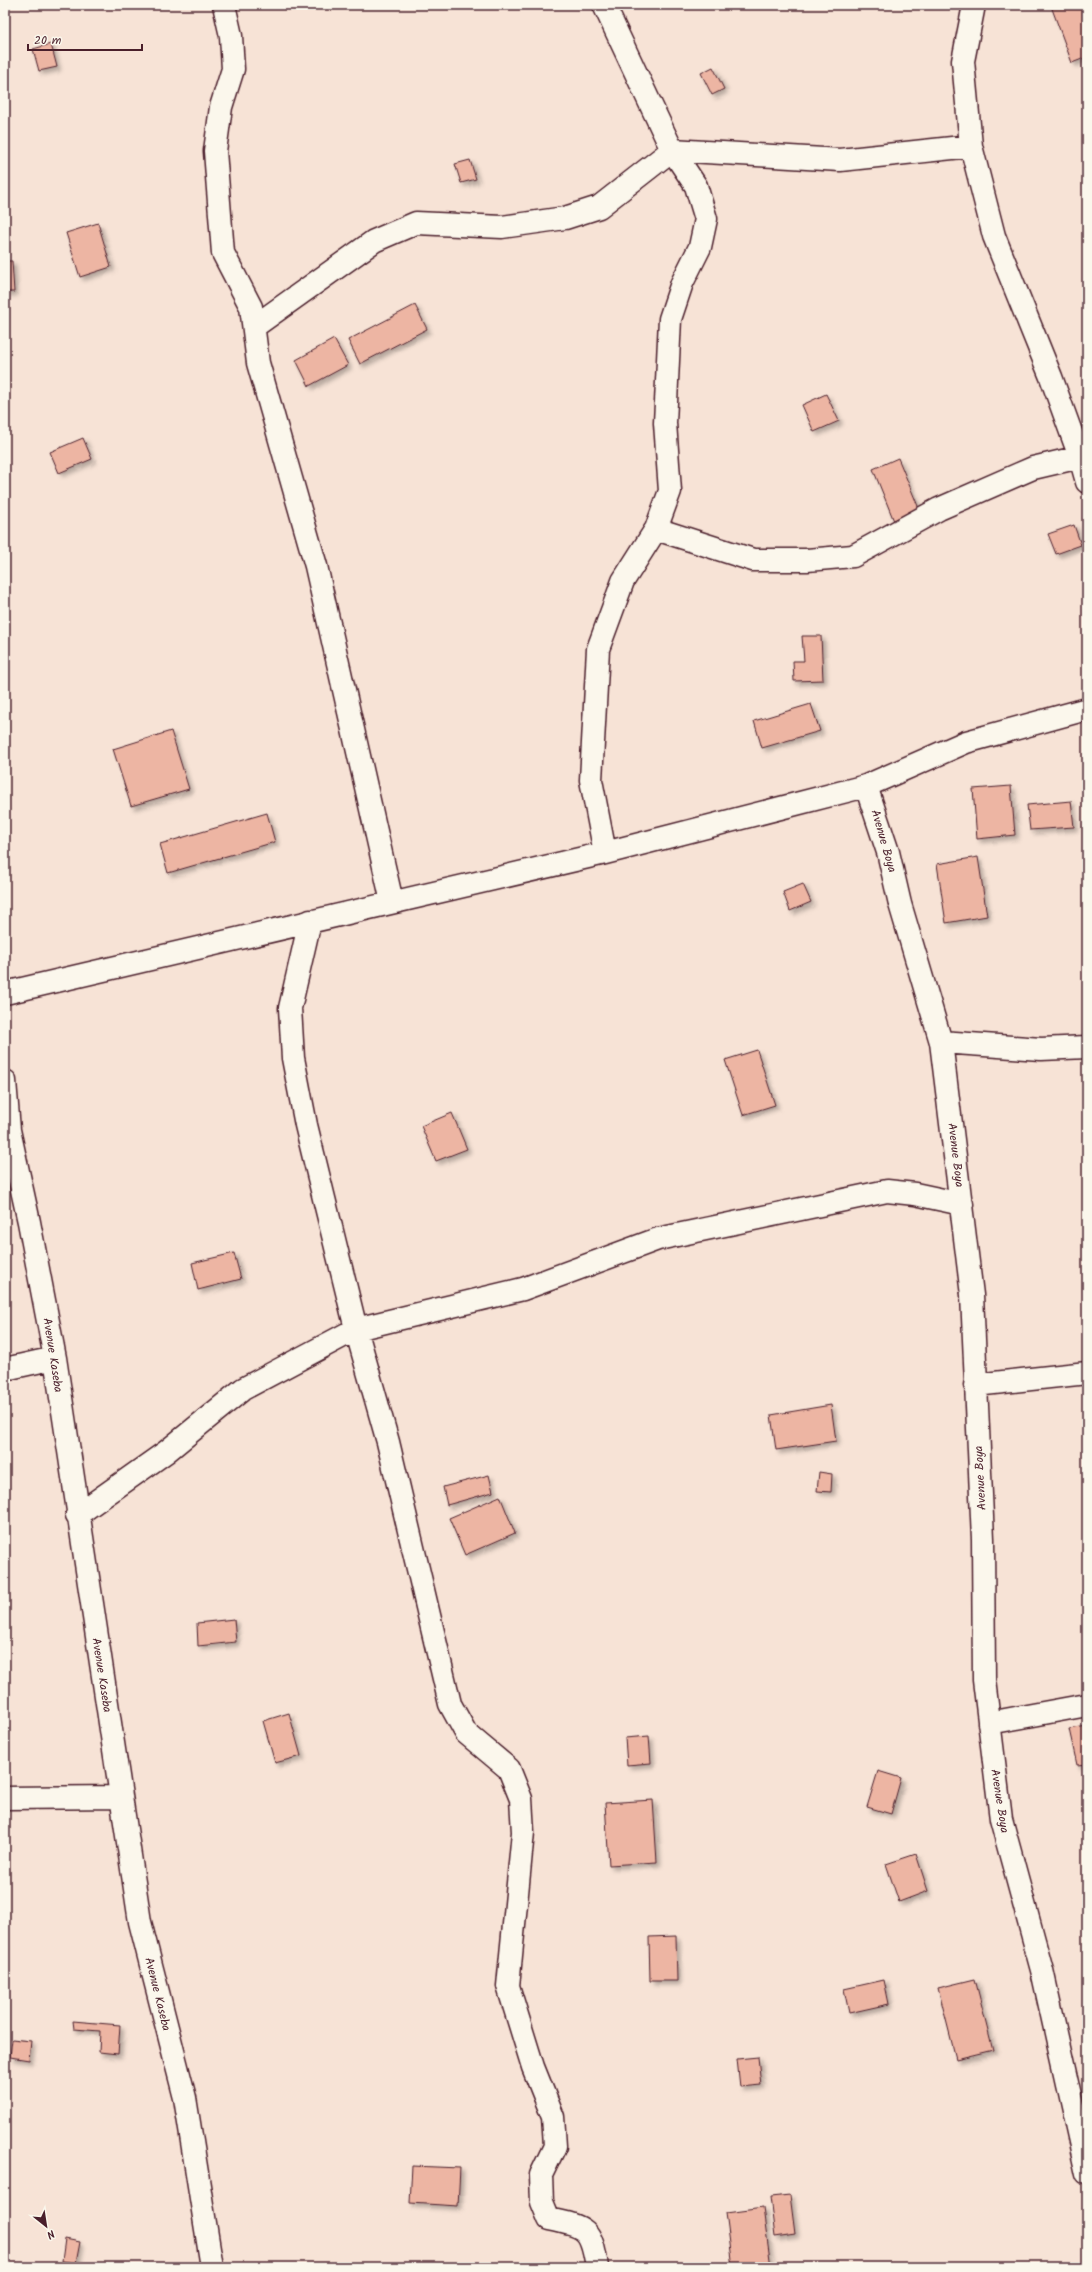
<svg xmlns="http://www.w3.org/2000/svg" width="1092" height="2272" font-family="Kalam,sans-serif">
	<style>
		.building { fill: #edb5a3; stroke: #4a1f2b; filter: url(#shadow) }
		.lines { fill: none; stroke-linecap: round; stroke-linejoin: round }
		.minor-casing { stroke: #4a1f2b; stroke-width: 25 }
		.minor { stroke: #fbf7ec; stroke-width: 22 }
		.labels { text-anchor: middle; stroke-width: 4; stroke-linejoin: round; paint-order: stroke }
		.street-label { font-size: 12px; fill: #4a1f2b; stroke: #fbf7ec }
	</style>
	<defs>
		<filter id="shadow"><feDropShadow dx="3.5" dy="3.5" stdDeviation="2" flood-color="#0004"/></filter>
	</defs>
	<rect width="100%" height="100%" fill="#f7e3d6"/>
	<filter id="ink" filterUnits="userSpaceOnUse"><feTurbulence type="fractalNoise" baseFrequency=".025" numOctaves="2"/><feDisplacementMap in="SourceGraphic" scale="8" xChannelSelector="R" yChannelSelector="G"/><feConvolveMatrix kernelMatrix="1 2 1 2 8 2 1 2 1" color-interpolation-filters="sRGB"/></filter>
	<g filter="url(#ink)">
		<path class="building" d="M1081,5L1087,22V57L1072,63L1051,6Z
			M51,44L57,67L39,71L33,49Z
			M713,67L724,89L712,95L701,73Z
			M470,160L476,179L461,183L455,164Z
			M98,223L111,267L80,277L66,233Z
			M5,261H12L14,292H5Z
			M415,305L427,329L360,364L348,340Z
			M334,339L348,365L309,386L296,360Z
			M826,394L839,421L814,432L802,405Z
			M83,438L92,459L59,473L50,452Z
			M898,458L920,511L894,521L873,469Z
			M1074,525L1081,545L1056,554L1048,534Z
			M802,636H821L823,680L794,681L793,661H804Z
			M811,704L820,731L762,748L754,721Z
			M171,731L189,789L131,806L113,749Z
			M1011,786L1015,835L977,839L973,789Z
			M1071,801L1074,827L1030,830L1027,805Z
			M267,813L275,842L168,873L160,844Z
			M978,857L987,916L946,923L937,864Z
			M803,884L811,902L790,911L783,892Z
			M757,1050L775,1105L743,1115L725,1060Z
			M452,1113L467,1149L436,1161L421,1126Z
			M234,1253L241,1279L198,1290L192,1263Z
			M831,1405L836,1441L776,1450L771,1415Z
			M819,1472L832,1474L831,1492L817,1491Z
			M489,1475L493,1492L447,1505L443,1487Z
			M500,1496L515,1533L465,1555L449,1518Z
			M234,1619L236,1642L198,1646L197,1623Z
			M289,1713L301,1756L275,1763L263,1721Z
			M1087,1726V1764L1077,1765L1069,1729Z
			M649,1736L651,1763L627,1765L625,1738Z
			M878,1771L901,1778L891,1814L867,1807Z
			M653,1800L657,1862L609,1865L605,1803Z
			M916,1854L928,1891L899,1902L886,1864Z
			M676,1936L677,1981H650L649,1937Z
			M975,1979L993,2050L956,2059L938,1988Z
			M884,1980L889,2004L849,2013L844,1989Z
			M73,2021L120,2025L118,2054L99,2052L100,2031L74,2029Z
			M12,2039L31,2041L29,2060L10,2057Z
			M758,2057L761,2085L740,2087L737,2059Z
			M412,2166L460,2168L458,2206L410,2203Z
			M790,2195L795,2234L775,2237L770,2197Z
			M763,2208L771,2267H733L726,2213Z
			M65,2239L80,2242L76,2263L62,2261Z"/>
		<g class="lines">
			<g class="minor-casing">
				<path id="minor" d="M224,5L231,36L233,69L221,107L215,151L223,253L251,307L258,363L316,566L392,902
					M604,5L672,150L696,186L706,219L700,247L682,283L670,319L665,423L670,491L656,529L623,581L598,649L591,780L605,853
					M255,326L374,241L416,223L502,227L565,218L599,207L672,150L840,160L971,146
					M1087,448L1080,457L1087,482
					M656,529L753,560H807L853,556L939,509L1033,468L1080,457L1051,377L994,236L971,146L963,61L974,5
					M866,786L888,852L900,904L941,1042L972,1295L983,1539L984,1680L1001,1819L1042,1970L1087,2173
					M310,921L290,1008L293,1058L306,1125L356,1329L388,1442L450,1704L466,1733L509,1769L521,1799L523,1832L508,1986L533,2067L553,2117L555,2146L541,2175L542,2202L549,2219C587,2227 591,2228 597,2267
					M5,993L605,853L866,786L966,742L1087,709
					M941,1042L1041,1049L1087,1047
					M5,1081L9,1130L29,1222L55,1358L140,1922L185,2098L212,2267
					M5,1369L55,1358
					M975,1385L1087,1373
					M77,1515L166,1452L243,1389L356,1329L523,1289L658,1239L887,1191L915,1194L962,1204
					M989,1723L1087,1705
					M5,1798L120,1797"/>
			</g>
			<use href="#minor" class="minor"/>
		</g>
	</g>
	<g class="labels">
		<g class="street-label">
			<text transform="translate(884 841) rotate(74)" y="4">Avenue Boya</text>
			<text transform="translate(956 1155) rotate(83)" y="4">Avenue Boya</text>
			<text transform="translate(53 1355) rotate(81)" y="4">Avenue Kaseba</text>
			<text transform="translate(980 1478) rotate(-93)" y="4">Avenue Boya</text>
			<text transform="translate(102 1675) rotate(81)" y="4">Avenue Kaseba</text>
			<text transform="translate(1000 1801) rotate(81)" y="4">Avenue Boya</text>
			<text transform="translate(158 1994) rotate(76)" y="4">Avenue Kaseba</text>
		</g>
	</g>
	<rect width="1092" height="2272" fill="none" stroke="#fbf7ec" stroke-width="20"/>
	<rect x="10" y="10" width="1072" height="2252" fill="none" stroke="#4a1f2b" stroke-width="1.5" filter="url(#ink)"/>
	<g transform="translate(46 2226) rotate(150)" stroke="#fbf7ec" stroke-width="3" paint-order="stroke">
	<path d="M0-3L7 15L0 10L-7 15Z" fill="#4a1f2b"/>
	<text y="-6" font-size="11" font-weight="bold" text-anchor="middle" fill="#4a1f2b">N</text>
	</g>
	<path d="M28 44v6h114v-6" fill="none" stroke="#4a1f2b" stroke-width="2"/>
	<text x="34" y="44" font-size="12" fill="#4a1f2b" stroke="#fbf7ec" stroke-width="3" paint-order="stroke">20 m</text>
</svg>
